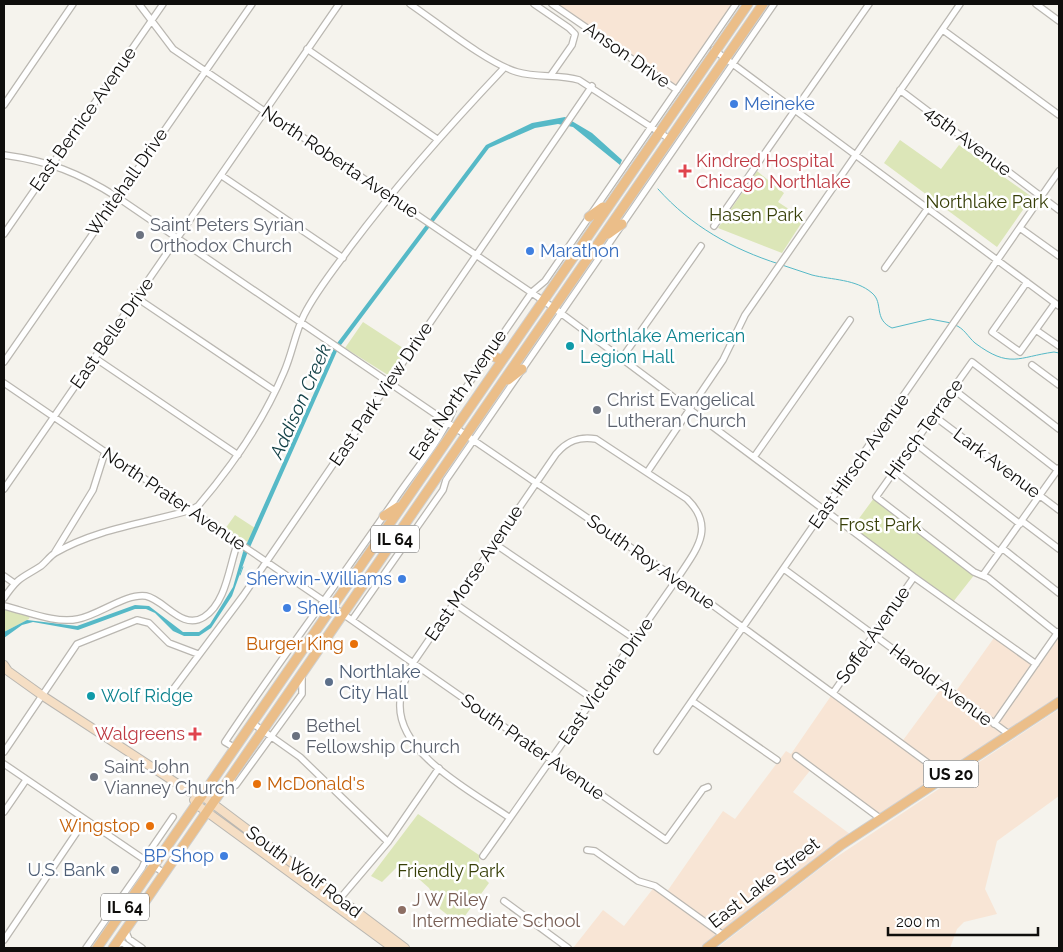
<svg xmlns="http://www.w3.org/2000/svg" width="1063" height="952" font-family="Raleway,sans-serif">
	<style>
		.industrial { fill: #f8e5d5 }
		.green { fill: #dce6b8 }
		.water { fill: #56b9c7 }
		.lines { fill: none; stroke-linecap: round; stroke-linejoin: round }
		.stream { stroke: #56b9c7; stroke-width: 1 }
		.minor-casing { stroke: #bab7b1; stroke-width: 8 }
		.secondary-casing { stroke: #bab7b1; stroke-width: 10 }
		.primary-casing { stroke: #cfcfce; stroke-width: 11 }
		.minor { stroke: #fff; stroke-width: 5.5 }
		.secondary { stroke: #f5dec4; stroke-width: 8 }
		.primary { stroke: #ebbe89; stroke-width: 9 }
		.shop-dot { fill: #3f7fe0; stroke: #fff; stroke-width: 2 }
		.health-dot { fill: #e0444e; stroke: #fff; stroke-width: 2 }
		.worship-dot { fill: #6b7280; stroke: #fff; stroke-width: 2 }
		.culture-dot { fill: #0f9aa8; stroke: #fff; stroke-width: 2 }
		.food-dot { fill: #e8710a; stroke: #fff; stroke-width: 2 }
		.service-dot { fill: #5c6f8a; stroke: #fff; stroke-width: 2 }
		.education-dot { fill: #8d6e63; stroke: #fff; stroke-width: 2 }
		.labels { text-anchor: middle; stroke-width: 5; stroke-linejoin: round; paint-order: stroke }
		.shield { fill: #fff; stroke: #575655; stroke-width: 1 }
		.shield-label { font-size: 16px; font-weight: bold; fill: #0f0e0c }
		.street-label { font-size: 18px; fill: #0f0e0c; stroke: #fff }
		.shop-label { font-size: 18px; fill: #366cbe; stroke: #fff; text-anchor: start }
		.health-label { font-size: 18px; fill: #be3a42; stroke: #fff; text-anchor: start }
		.park-label { font-size: 18px; fill: #373f08; stroke: #fff }
		.worship-label { font-size: 18px; fill: #5b616d; stroke: #fff; text-anchor: start }
		.culture-label { font-size: 18px; fill: #0d838f; stroke: #fff; text-anchor: start }
		.food-label { font-size: 18px; fill: #c56008; stroke: #fff; text-anchor: end }
		.service-label { font-size: 18px; fill: #4e5e75; stroke: #fff; text-anchor: start }
		.education-label { font-size: 18px; fill: #785e54; stroke: #fff; text-anchor: start }
		.water-label { font-size: 19px; font-style: italic; fill: #134147; stroke: #fff }
	</style>
	<rect width="100%" height="100%" fill="#f5f3ed"/>
	<path class="industrial" d="M552,4H736L677,90Z
		M1059,630V702L881,819L812,768L793,792L854,837L707,948H573L603,910L624,926L655,886L666,893L723,811L735,819L786,751L791,754L833,693L901,743L943,686L954,694L996,635L1036,663Z
		M1059,709V796L997,841L985,889L997,914L964,922L957,929L950,948H717L826,864Z"/>
	<path class="green" d="M900,140L941,169L959,145L1032,197L997,247L884,163Z
		M757,171L784,193L778,202L804,219L782,253L718,228Z
		M363,322L406,350L388,375L345,348Z
		M874,498L975,574L953,602L852,528Z
		M235,515L255,528L248,542L225,529Z
		M4,609L30,615L29,619L4,632Z
		M418,814L479,855L480,874L489,883L459,924L440,909L429,888L401,863L382,882L371,876Z"/>
	<path class="water" d="M565,117L592,133L622,160L620,165L573,127L558,124L535,128L489,148L338,349L247,554L232,596L211,628L199,636H184L173,631L155,613L146,609H135L78,630L33,622L22,625L4,638V632L27,620L77,626L135,605L149,606L183,632H199L210,624L233,587L243,552L335,346L486,145L532,123Z"/>
	<g class="lines">
		<path class="stream" d="M658,189C691,226 732,249 779,264
			M782,265C792,268 802,272 812,275C832,280 856,279 872,293C884,303 873,319 892,328L930,319L951,323
			M955,325C964,328 968,337 975,343C1010,369 1018,357 1054,352L1059,353
			M240,575L243,567"/>
		<g class="minor-casing">
			<path id="minor" d="M139,4L173,49L554,308L914,577L1036,664
				M410,4C438,23 487,63 517,72C537,78 559,74 579,80L671,140
				M534,4L569,28L575,34L572,45L551,75
				M552,4L677,90
				M1036,4L1059,21
				M943,30L1059,115
				M307,49L437,139
				M714,50L1059,306
				M900,90L1059,210
				M4,105L73,4
				M4,155C49,161 79,173 117,197L677,579L947,777
				M222,176L343,258
				M714,226L869,4
				M1020,228L1059,256
				M4,234L163,4
				M885,268L928,208
				M1027,282L992,332L1020,352L1055,303
				M137,298L275,391
				M1036,330L1059,346
				M95,358L238,455
				M622,358L701,246
				M4,362L252,4
				M1032,365L1059,385
				M4,383L343,614L666,840L703,789L708,787
				M953,389L1059,471
				M934,416L1059,510
				M915,443L1020,524
				M754,457L850,320
				M648,471L723,360L745,315L960,4
				M895,471L999,552
				M4,489L339,4
				M1022,521L1059,549
				M495,544L635,639
				M1002,548L1059,593
				M55,552L93,490L105,452
				M784,569L1010,735
				M983,575L1059,468
				M4,576L14,583
				M4,598C19,576 21,579 41,566C46,562 50,556 55,553C96,529 146,523 191,510L198,506C233,465 263,422 284,372C292,354 295,333 304,315C316,291 335,268 351,246C398,183 450,125 504,68
				M454,603L593,699
				M4,606C26,611 55,624 78,619C99,615 126,593 146,596C165,600 182,631 204,617C227,602 229,565 238,542
				M352,620L443,490L446,480L774,4
				M1057,633L988,578L974,572L876,497L972,362L1059,429
				M833,693L914,577
				M166,699L243,596L592,86
				M692,701L777,760
				M252,723L300,757L388,842
				M994,724L1058,632
				M235,748L225,742C281,658 341,579 398,495C417,467 446,434 456,402L532,292L545,281L736,4
				M657,751L1059,171
				M4,752L77,644L137,620L149,623L169,643L198,654
				M796,756L881,819
				M4,764L164,873
				M229,780L236,785L302,694V676
				M4,812L26,780
				M587,850L595,851L638,881L655,886L723,935
				M483,856L510,818L677,579C695,551 717,528 687,499L596,439C579,436 567,441 556,454L413,663C407,676 400,689 400,703C397,754 473,792 510,818
				M504,901L568,948
				M337,902L388,842L439,768
				M125,930L129,939L142,948
				M4,940L85,820
				M116,944L123,943L130,948
				M86,948L142,868L149,852L173,817"/>
		</g>
		<g class="secondary-casing">
			<path id="secondary" d="M4,665L8,671L43,696L190,792L202,796L212,803L405,948
				M194,800L196,804L393,948"/>
		</g>
		<g class="primary-casing">
			<path id="primary" d="M589,217L603,207
				M608,234L622,224
				M490,355L502,360
				M508,380L522,369
				M384,516L398,507
				M396,537L406,544
				M97,948L748,4
				M113,948L763,4
				M707,948L841,845L1059,702"/>
		</g>
		<use href="#minor" class="minor"/>
		<use href="#secondary" class="secondary"/>
		<use href="#primary" class="primary"/>
	</g>
	<g class="shop-dot">
		<circle cx="734" cy="104" r="5"/>
		<circle cx="530" cy="251" r="5"/>
		<circle cx="402" cy="579" r="5"/>
		<circle cx="287" cy="608" r="5"/>
		<circle cx="224" cy="856" r="5"/>
	</g>
	<g class="health-dot">
		<path d="M682.5 163.5h5v5h5v5h-5v5h-5v-5h-5v-5h5z"/>
		<path d="M192.5 726.5h5v5h5v5h-5v5h-5v-5h-5v-5h5z"/>
	</g>
	<g class="worship-dot">
		<circle cx="140" cy="235" r="5"/>
		<circle cx="597" cy="410" r="5"/>
		<circle cx="296" cy="736" r="5"/>
		<circle cx="94" cy="777" r="5"/>
	</g>
	<g class="culture-dot">
		<circle cx="570" cy="346" r="5"/>
		<circle cx="91" cy="696" r="5"/>
	</g>
	<g class="food-dot">
		<circle cx="354" cy="644" r="5"/>
		<circle cx="257" cy="784" r="5"/>
		<circle cx="150" cy="826" r="5"/>
	</g>
	<g class="service-dot">
		<circle cx="329" cy="682" r="5"/>
		<circle cx="115" cy="870" r="5"/>
	</g>
	<circle class="education-dot" cx="402" cy="910" r="5"/>
	<g class="labels">
		<g class="shield">
			<rect x="371" y="525.5" width="48" height="27" rx="4"/>
			<rect x="923.5" y="760.5" width="55" height="27" rx="4"/>
			<rect x="101" y="893.5" width="48" height="27" rx="4"/>
		</g>
		<g class="shield-label">
			<text x="395" y="545">IL 64</text>
			<text x="951" y="780">US 20</text>
			<text x="125" y="913">IL 64</text>
		</g>
		<g class="street-label">
			<text transform="translate(627 55) rotate(35)" y="6">Anson Drive</text>
			<text transform="translate(83 119) rotate(-55)" y="6">East Bernice Avenue</text>
			<text transform="translate(968 141) rotate(37)" y="6">45th Avenue</text>
			<text transform="translate(340 162) rotate(34)" y="6">North Roberta Avenue</text>
			<text transform="translate(127 182) rotate(-55)" y="6">Whitehall Drive</text>
			<text transform="translate(112 333) rotate(-55)" y="6">East Belle Drive</text>
			<text transform="translate(381 394) rotate(-56)" y="6">East Park View Drive</text>
			<text transform="translate(458 395) rotate(-55)" y="6">East North Avenue</text>
			<text transform="translate(924 429) rotate(-54)" y="6">Hirsch Terrace</text>
			<text transform="translate(859 461) rotate(-55)" y="6">East Hirsch Avenue</text>
			<text transform="translate(997 463) rotate(37)" y="6">Lark Avenue</text>
			<text transform="translate(174 499) rotate(34)" y="6">North Prater Avenue</text>
			<text transform="translate(651 562) rotate(35)" y="6">South Roy Avenue</text>
			<text transform="translate(474 573) rotate(-56)" y="6">East Morse Avenue</text>
			<text transform="translate(873 635) rotate(-55)" y="6">Soffel Avenue</text>
			<text transform="translate(606 681) rotate(-55)" y="6">East Victoria Drive</text>
			<text transform="translate(941 685) rotate(37)" y="6">Harold Avenue</text>
			<text transform="translate(533 747) rotate(35)" y="6">South Prater Avenue</text>
			<text transform="translate(304 872) rotate(37)" y="6">South Wolf Road</text>
			<text transform="translate(764 883) rotate(-38)" y="6">East Lake Street</text>
		</g>
		<g class="shop-label">
			<text x="744" y="110">Meineke</text>
			<text x="540" y="257">Marathon</text>
			<text x="392" y="585" text-anchor="end">Sherwin-Williams</text>
			<text x="297" y="614">Shell</text>
			<text x="214" y="862" text-anchor="end">BP Shop</text>
		</g>
		<g class="health-label">
			<text x="696" y="167">Kindred Hospital<tspan x="696" dy="21">Chicago Northlake</tspan></text>
			<text x="185" y="740" text-anchor="end">Walgreens</text>
		</g>
		<g class="park-label">
			<text x="987" y="208">Northlake Park</text>
			<text x="756" y="221">Hasen Park</text>
			<text x="880" y="531">Frost Park</text>
			<text x="451" y="877">Friendly Park</text>
		</g>
		<g class="worship-label">
			<text x="150" y="231">Saint Peters Syrian<tspan x="150" dy="21">Orthodox Church</tspan></text>
			<text x="607" y="406">Christ Evangelical<tspan x="607" dy="21">Lutheran Church</tspan></text>
			<text x="306" y="732">Bethel<tspan x="306" dy="21">Fellowship Church</tspan></text>
			<text x="104" y="773">Saint John<tspan x="104" dy="21">Vianney Church</tspan></text>
		</g>
		<g class="culture-label">
			<text x="580" y="342">Northlake American<tspan x="580" dy="21">Legion Hall</tspan></text>
			<text x="101" y="702">Wolf Ridge</text>
		</g>
		<g class="food-label">
			<text x="344" y="650">Burger King</text>
			<text x="267" y="790" text-anchor="start">McDonald's</text>
			<text x="140" y="832">Wingstop</text>
		</g>
		<g class="service-label">
			<text x="339" y="678">Northlake<tspan x="339" dy="21">City Hall</tspan></text>
			<text x="105" y="876" text-anchor="end">U.S. Bank</text>
		</g>
		<g class="education-label">
			<text x="412" y="906">J W Riley<tspan x="412" dy="21">Intermediate School</tspan></text>
		</g>
		<g class="water-label">
			<text transform="translate(300 401) rotate(-66)" y="7">Addison Creek</text>
		</g>
	</g>
	<rect width="1063" height="952" fill="none" stroke="#0f0e0c" stroke-width="10"/>
	<path d="M888 927v8h150v-8" fill="none" stroke="#0f0e0c" stroke-width="2.5"/>
	<text x="896" y="927" font-size="15" fill="#0f0e0c" stroke="#ffffff" stroke-width="4" paint-order="stroke">200 m</text>
</svg>
